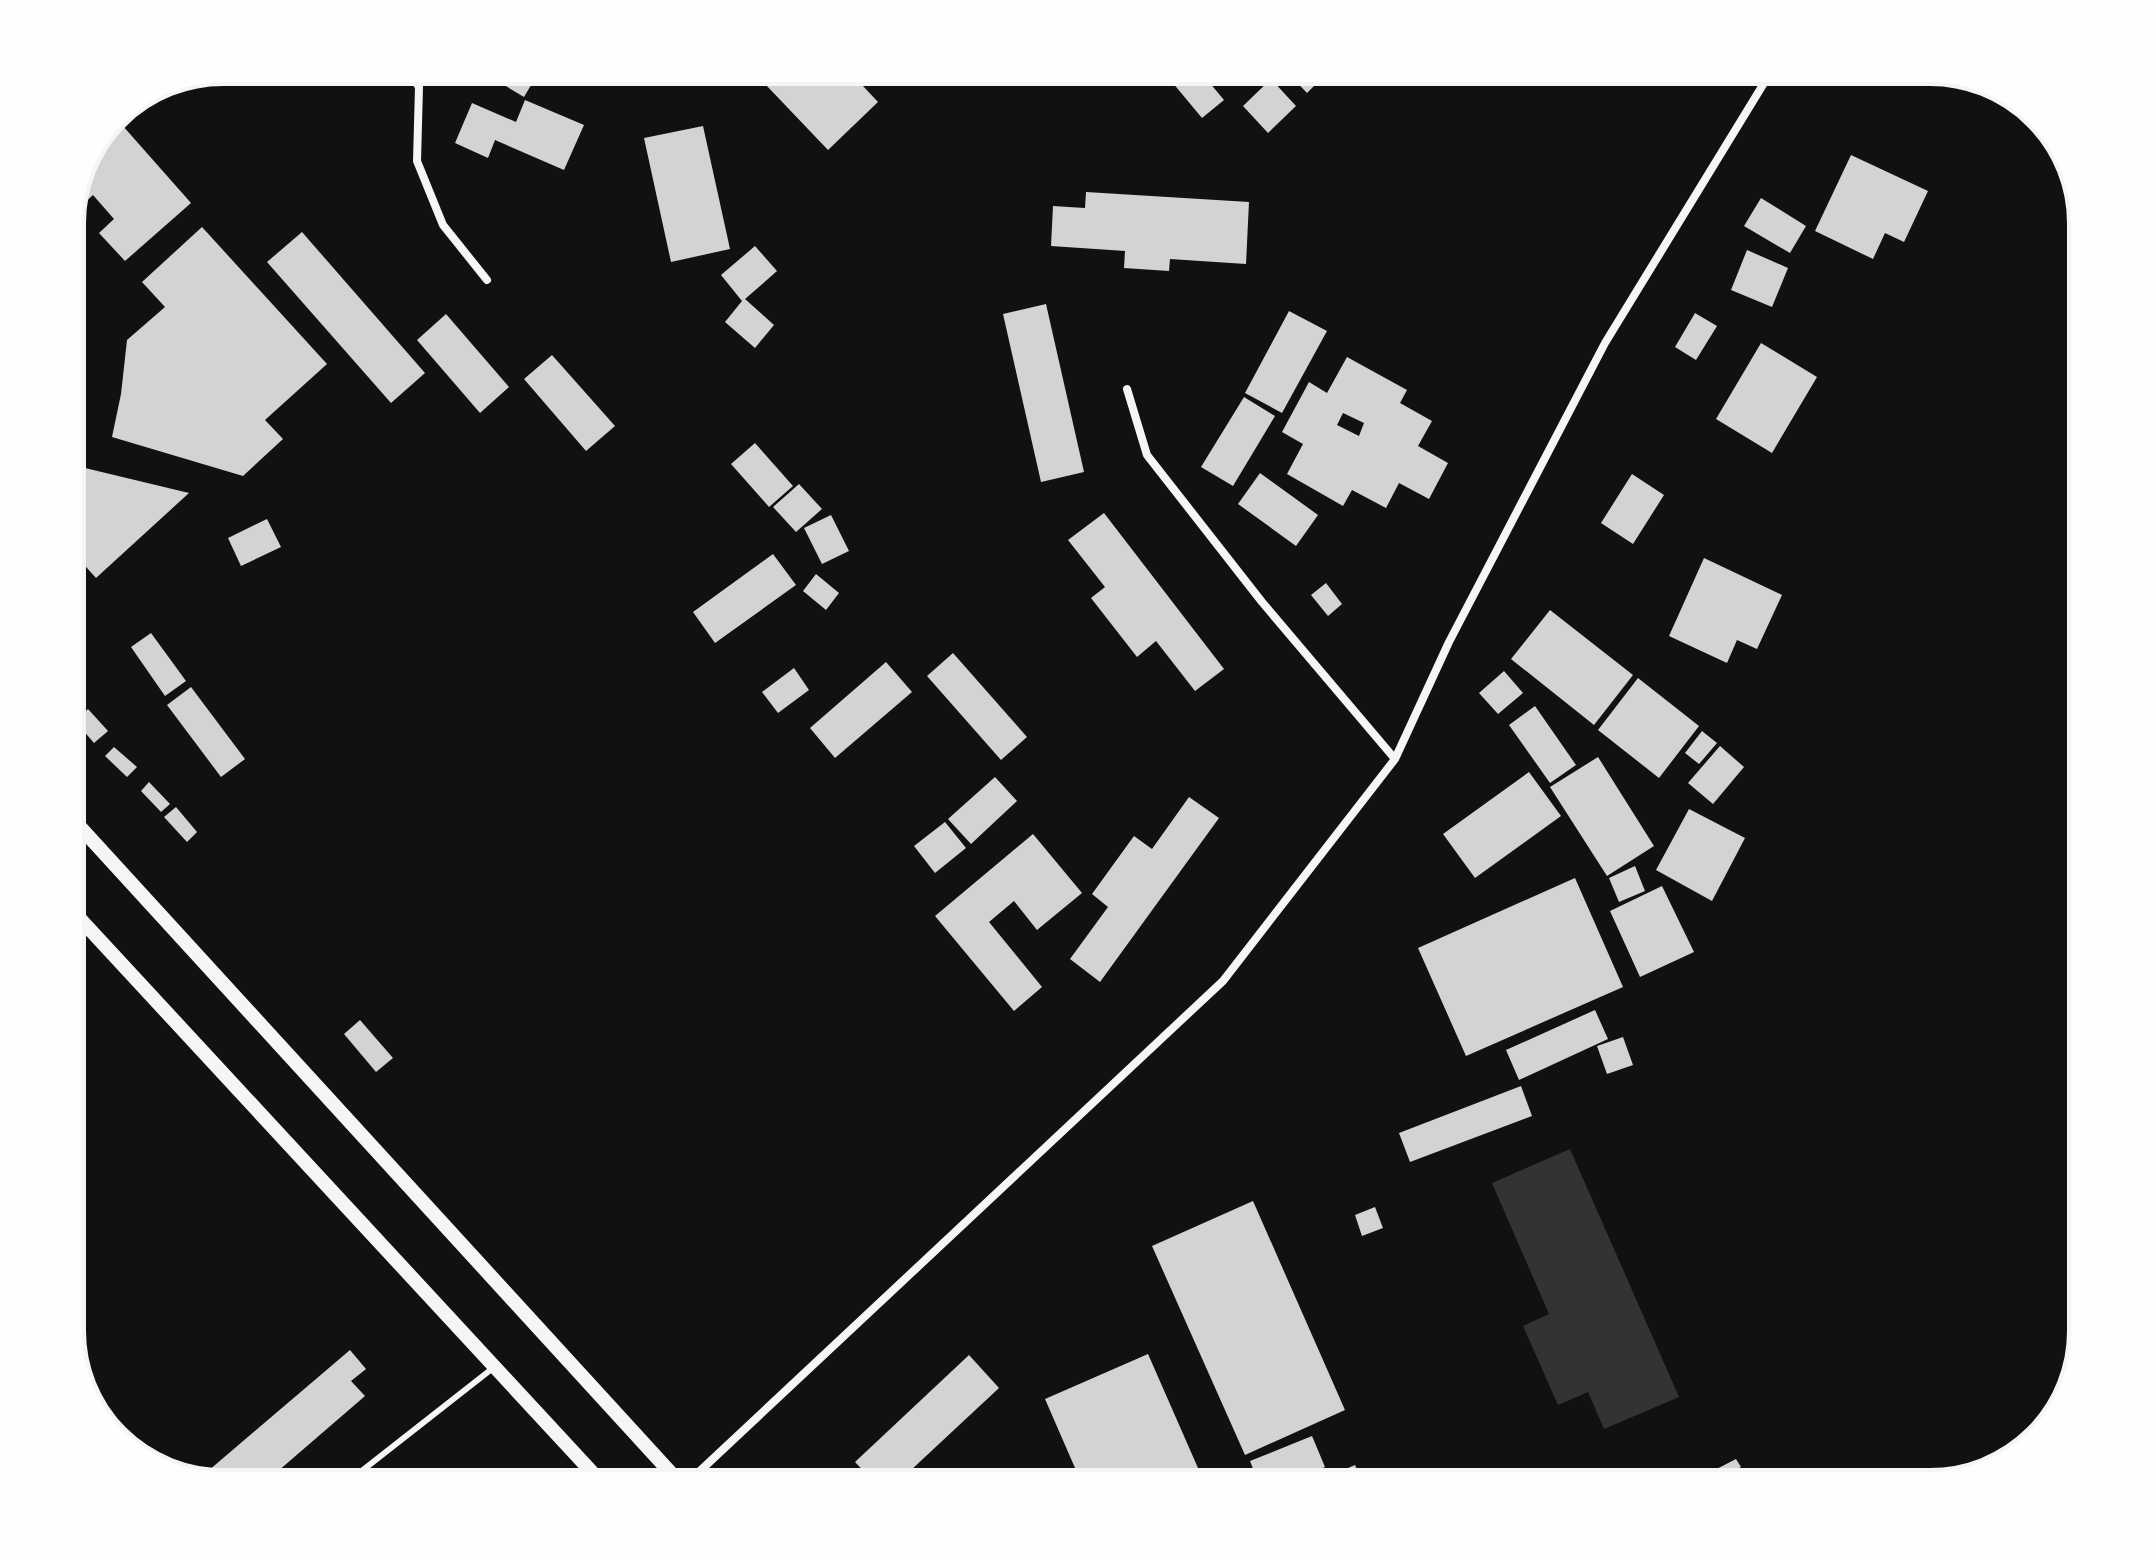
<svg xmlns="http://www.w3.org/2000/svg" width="2153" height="1554" font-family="'IBM Plex Serif',serif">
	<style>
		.water { fill: #333 }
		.building { fill: #d3d3d3; fill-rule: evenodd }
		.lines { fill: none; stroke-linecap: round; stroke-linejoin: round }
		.service { stroke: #f5f5f5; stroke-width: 6 }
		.minor { stroke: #f5f5f5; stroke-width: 8 }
		.tertiary { stroke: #f5f5f5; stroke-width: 14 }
		.rim { fill: none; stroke: #f5f5f5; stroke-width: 4 }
	</style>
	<rect width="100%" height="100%" fill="#111"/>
	<path class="water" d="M1570,1149L1679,1397L1604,1429L1588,1392L1558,1405L1523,1326L1549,1314L1492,1183Z"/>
	<path class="building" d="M479,70H540L524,97Z
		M781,70H848L878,102L828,150L766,85Z
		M1162,70H1199L1224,100L1202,118Z
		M1285,70H1330L1307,93Z
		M1271,79L1296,106L1268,133L1243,106Z
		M525,100L584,125L564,170L495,140L488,158L455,143L472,103L516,122Z
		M115,117L191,203L125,261L99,233L114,219L93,195L78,209L73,203L86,156Z
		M703,126L730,249L671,262L644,138Z
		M1851,155L1928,191L1904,242L1885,233L1873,259L1815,231Z
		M1086,192L1249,202L1246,264L1170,259L1169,271L1124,268L1125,251L1051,246L1053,206L1085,208Z
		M1761,198L1806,226L1790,253L1744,226Z
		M202,227L327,364L265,420L283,439L243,476L112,437L121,394L127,340L165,307L142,282Z
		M302,232L425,373L391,403L267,262Z
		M755,246L777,271L745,299L774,325L755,348L725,322L742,301L721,275Z
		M1747,250L1788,268L1772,307L1731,290Z
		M1046,304L1084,472L1041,482L1003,314Z
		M1289,311L1327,331L1282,413L1245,393Z
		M1695,313L1717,326L1696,360L1675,347Z
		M446,314L509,387L480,413L417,340Z
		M1761,343L1817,377L1772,453L1716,419Z
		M552,355L615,426L586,451L524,379Z
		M1347,357L1407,390L1400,403L1432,421L1418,446L1448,463L1429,499L1399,483L1386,508L1352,490L1343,506L1287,474L1303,444L1282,432L1309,382L1327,393ZM1343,413L1364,423L1359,436L1337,425Z
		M70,394H71L83,436L70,435Z
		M1244,397L1275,416L1233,486L1201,467Z
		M755,443L793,486L769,507L731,464Z
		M70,467L85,468L189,493L96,578L70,549Z
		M1260,473L1318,515L1296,546L1238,504Z
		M1632,474L1664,495L1633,544L1601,523Z
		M799,484L822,509L796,532L773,507Z
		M1104,513L1224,669L1195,691L1156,641L1137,657L1091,598L1105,587L1068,540Z
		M831,515L849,551L822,564L804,528Z
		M267,519L281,547L241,566L228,538Z
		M773,554L796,585L715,643L693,612Z
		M1704,558L1782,595L1757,649L1737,640L1727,663L1669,636Z
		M816,574L839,593L826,610L803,591Z
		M1326,583L1342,604L1328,616L1311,595Z
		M1550,610L1633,675L1594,725L1511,659Z
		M151,633L186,681L165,696L131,647Z
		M953,653L1027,737L1001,760L927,676Z
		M886,662L912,692L835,758L810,728Z
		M794,668L809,690L778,713L762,692Z
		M1504,671L1523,693L1498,714L1479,693Z
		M1638,678L1699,726L1659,778L1598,730Z
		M191,687L245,759L221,777L167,705Z
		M1535,706L1576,765L1550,783L1509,725Z
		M88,709L108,731L94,743L75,721Z
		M1702,731L1717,743L1699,764L1685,753Z
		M1720,746L1744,767L1713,804L1688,783Z
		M114,747L137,767L127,777L105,756Z
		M1598,757L1654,846L1607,876L1550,787Z
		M1529,772L1561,816L1475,878L1443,834Z
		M995,777L1017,801L971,844L948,819Z
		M149,782L170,804L161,812L141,791Z
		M1189,797L1219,818L1100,982L1070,959L1108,907L1092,894L1134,836L1152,849Z
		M176,807L197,832L187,842L164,817Z
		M1689,809L1745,838L1712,901L1656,870Z
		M945,822L966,848L935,873L914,846Z
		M1033,834L1082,893L1037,930L1014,901L989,922L1042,987L1014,1011L935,916Z
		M1635,866L1645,891L1619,902L1609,878Z
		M1575,878L1623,987L1466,1056L1418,948Z
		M1662,886L1694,952L1640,977L1610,911Z
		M1595,1010L1608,1039L1519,1080L1506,1050Z
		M360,1020L393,1058L376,1072L344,1034Z
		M1623,1037L1633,1065L1607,1074L1597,1046Z
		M1521,1086L1532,1116L1410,1162L1399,1133Z
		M1253,1201L1345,1410L1245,1455L1152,1246Z
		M1375,1207L1383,1228L1362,1236L1355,1215Z
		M350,1350L366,1369L351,1381L365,1396L263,1484H222L201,1477Z
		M1148,1354L1205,1484H1082L1045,1399Z
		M969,1355L999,1388L896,1484H876L855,1462Z
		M1312,1436L1325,1467L1282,1484H1259L1250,1461Z
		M1736,1459L1741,1467L1709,1483L1705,1475Z
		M1355,1465L1360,1477L1372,1472L1377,1484H1321L1320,1480Z"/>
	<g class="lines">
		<path class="service" d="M345,1484L493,1368"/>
		<path class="minor" d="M404,70L409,72L419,87L417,161L443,225L487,280
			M1127,389L1147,455L1262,602L1395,759
			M686,1484L1223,981L1395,759L1449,642L1605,343L1772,70"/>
		<path class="tertiary" d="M70,816L681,1484
			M70,908L603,1484"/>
	</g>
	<path d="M0 0H2153V1554H0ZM223 84H1930A139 139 0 0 1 2069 223V1331A139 139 0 0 1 1930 1470H223A139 139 0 0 1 84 1331V223A139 139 0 0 1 223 84Z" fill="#fefefe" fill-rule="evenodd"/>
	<path class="rim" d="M223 84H1930A139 139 0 0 1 2069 223V1331A139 139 0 0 1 1930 1470H223A139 139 0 0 1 84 1331V223A139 139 0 0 1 223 84Z"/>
</svg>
